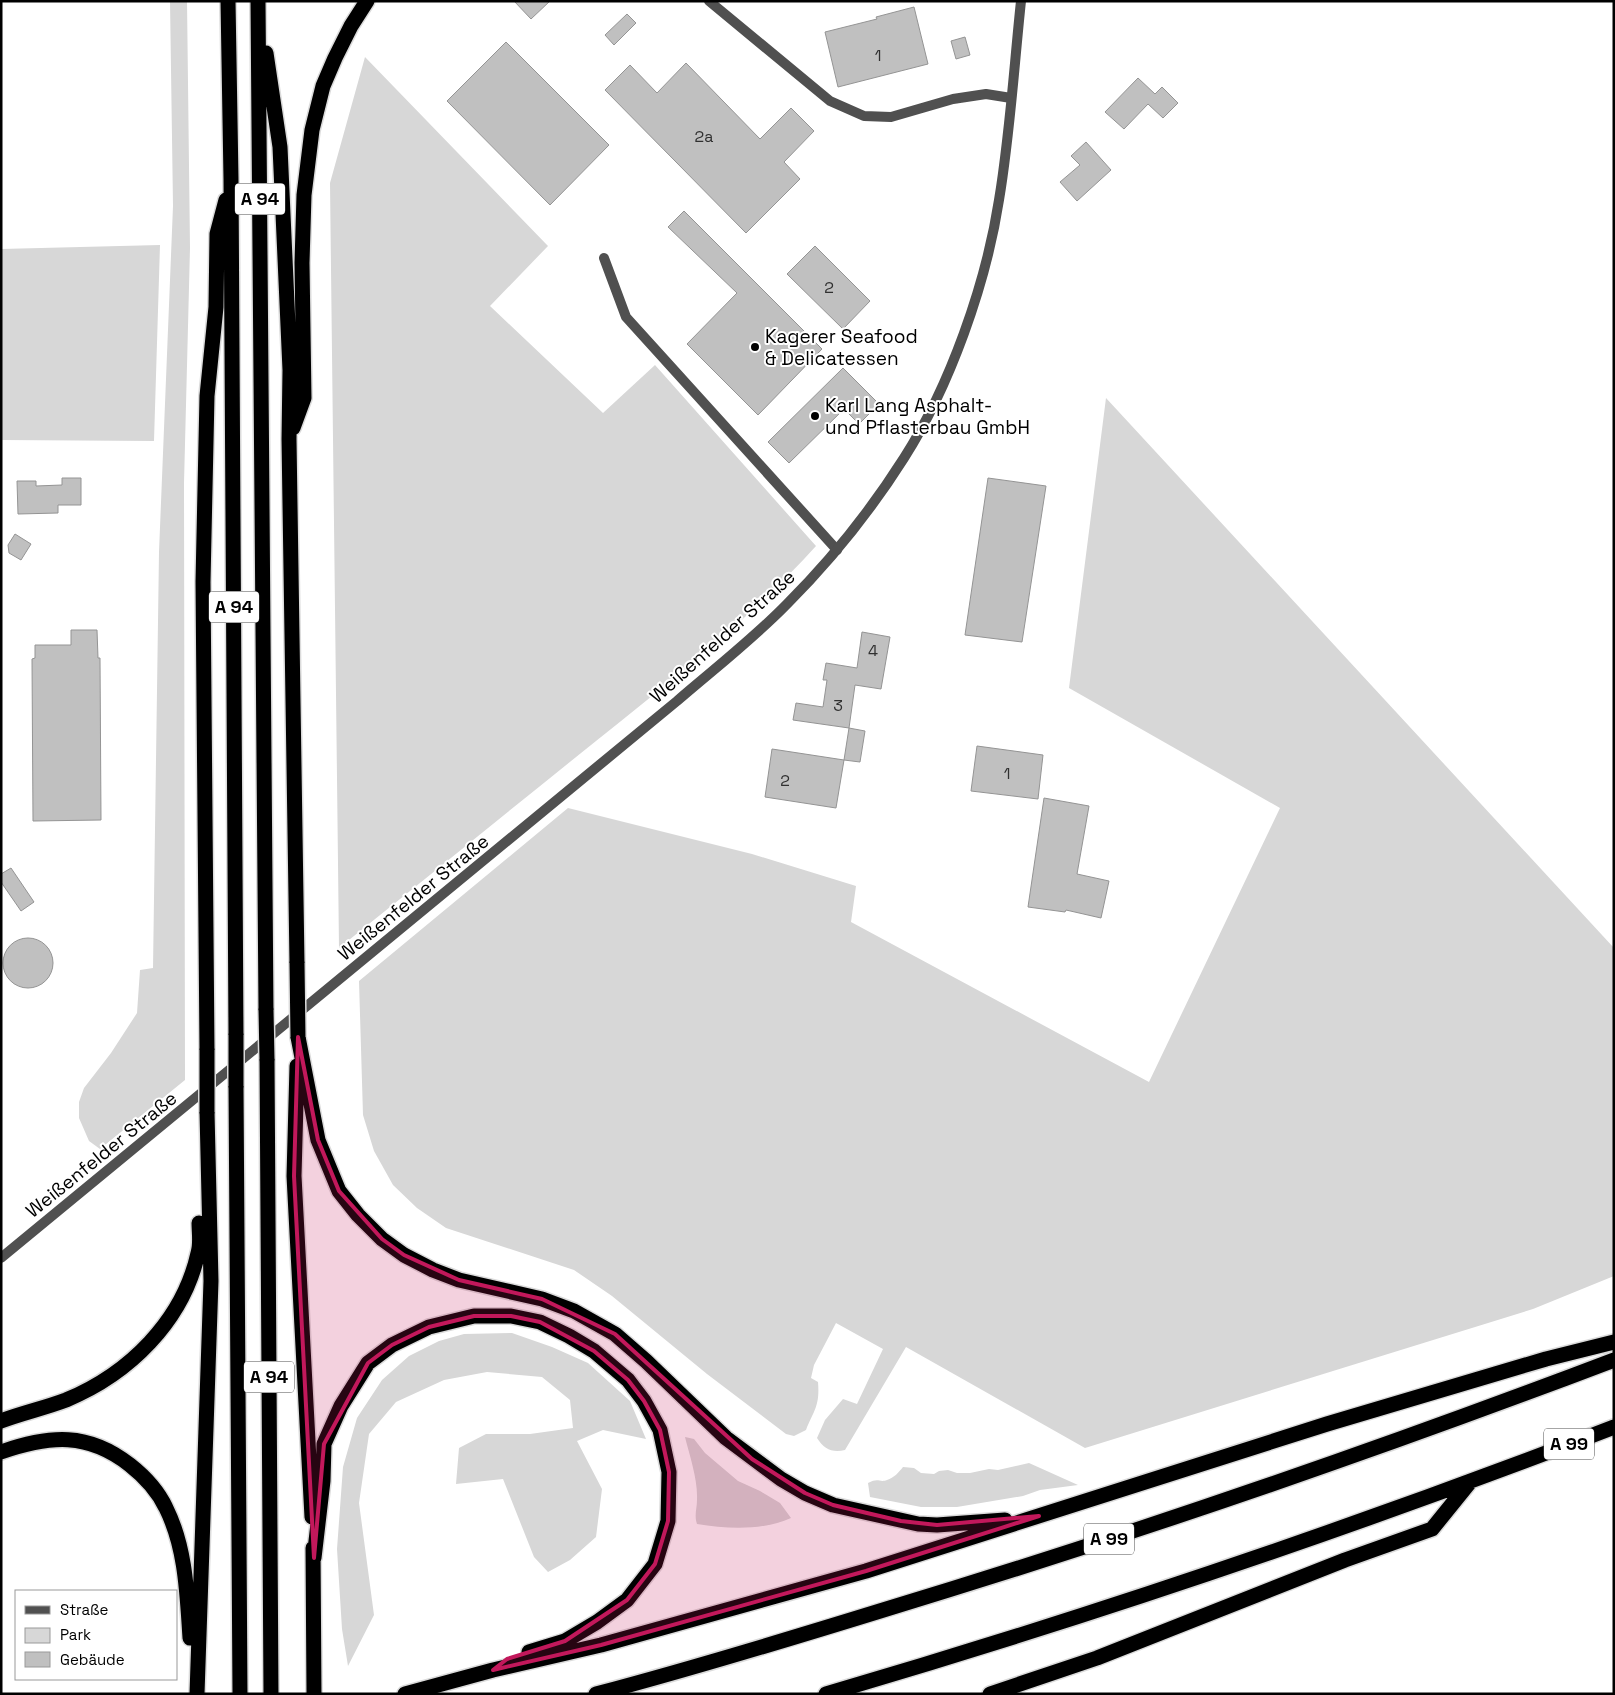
<svg xmlns="http://www.w3.org/2000/svg" width="1615" height="1695" font-family="'Space Grotesk',sans-serif">
	<style>
		.green { fill: #d7d7d7 }
		.building { fill: #c0c0c0; stroke: #949494 }
		.lines { fill: none; stroke-linecap: round; stroke-linejoin: round }
		.motorway-casing { stroke: #dbdbdb; stroke-width: 18 }
		.minor { stroke: #505050; stroke-width: 10 }
		.tertiary { stroke: #505050; stroke-width: 10 }
		.motorway { stroke: #000; stroke-width: 15 }
		.motorway-bridge-casing { stroke: #dbdbdb; stroke-width: 18; stroke-linecap: butt }
		.motorway-bridge { stroke: #000; stroke-width: 15 }
		.marked { fill: #c2185b; fill-opacity: 0.2; stroke: #c2185b; stroke-width: 4; stroke-linejoin: round }
		.poi-dot { fill: #000; stroke: #fff; stroke-width: 2 }
		.labels { text-anchor: middle; stroke-width: 4; stroke-linejoin: round; paint-order: stroke }
		.number-label { font-size: 16px; fill: #303030 }
		.shield { fill: #fff; stroke: #4c4c4c; stroke-width: 1 }
		.shield-label { font-size: 18px; font-weight: bold; fill: #000 }
		.poi-label { font-size: 19px; fill: #000; stroke: #fff; text-anchor: start }
		.street-label { font-size: 19px; fill: #000; stroke: #fff }
	</style>
	<rect width="100%" height="100%" fill="#fff"/>
	<path class="green" d="M170,1H187L190,248L184,483L185,1080L100,1149L89,1141L79,1118V1102L84,1088L111,1053L137,1013L140,970L153,968L159,552L173,206Z
		M365,57L548,246L490,306L603,413L655,365L816,546C750,619 672,680 596,741C510,810 425,879 339,948L330,183Z
		M160,245L154,441L1,440V249Z
		M1106,398L1614,948V1276L1533,1309L1085,1448L906,1347L845,1450C832,1453 824,1449 817,1438L825,1420L843,1399L857,1404L883,1349L836,1323L814,1365L811,1378L818,1382C820,1406 814,1410 806,1430L794,1436L786,1434L707,1374L612,1296L574,1270L446,1228L417,1208L393,1185L374,1151L363,1115L359,981L568,808L752,854L856,886L851,922L1149,1082L1280,808L1069,688Z
		M512,1333L552,1347L588,1363L630,1401L646,1439L603,1430L577,1441L602,1489L596,1537L570,1560L548,1572L534,1557L503,1479L456,1484L459,1448L486,1434H530L573,1428L570,1400L542,1377L487,1372L444,1380L396,1402L369,1434L359,1503L374,1615L348,1666L342,1629L337,1549L343,1467L357,1418L382,1380L409,1356L439,1341L464,1334Z
		M685,1437L694,1439L705,1453L738,1481L760,1491L780,1503L791,1518C761,1531 728,1529 697,1524C694,1515 697,1509 697,1500C698,1480 690,1457 685,1437Z
		M1029,1463L1078,1485L1040,1490L1023,1496L957,1507H921L870,1497L868,1483C879,1477 879,1483 887,1480C894,1478 899,1472 903,1467L914,1468L921,1473L934,1474L939,1471L948,1470L957,1473H970L989,1469L998,1470Z"/>
	<path class="building" d="M514,1H550L531,19Z
		M914,7L928,64L838,87L825,32L877,19L876,17Z
		M627,14L636,23L614,45L605,35Z
		M965,37L970,55L956,59L951,41Z
		M506,42L609,145L550,205L447,101Z
		M686,63L760,139L791,108L814,131L784,162L800,179L746,233L605,90L630,65L657,93Z
		M1138,78L1155,94L1162,87L1178,103L1163,118L1148,104L1124,129L1105,112Z
		M1086,142L1111,170L1077,201L1060,182L1080,165L1071,156Z
		M684,211L822,349L758,415L687,344L737,293L668,227Z
		M815,246L870,301L843,329L787,274Z
		M843,368L879,404L859,424L844,409L789,463L768,442Z
		M62,478H81V505H58V513L18,514L17,481H36V486L62,485Z
		M988,478L1046,486L1022,642L965,635Z
		M15,534L31,544L21,560L9,553L8,545Z
		M71,630H97L98,658H100L101,820L33,821L32,659L35,658V645H71Z
		M862,632L890,637L881,689L855,685L849,728L793,720L796,703L823,707L827,680H823L826,663L857,668Z
		M849,728L865,731L860,762L844,760Z
		M977,746L1043,755L1038,799L971,791Z
		M772,749L844,760L836,808L765,797Z
		M1044,798L1089,806L1077,874L1109,881L1101,918L1066,910L1065,912L1028,907Z
		M11,868L34,902L21,911L1,882V874Z
		M3 963a25 25 0 1 1 50 0a25 25 0 1 1-50 0Z"/>
	<g class="lines">
		<g class="motorway-casing">
			<path id="motorway" d="M228,1L231,179L236,1035
				M258,1L266,1010
				M266,53L280,147L290,370L289,439L297,963
				M293,428L304,398L302,263L304,195L312,130L323,86L335,58L351,26L367,1
				M298,1037L318,1140L339,1191L358,1215L382,1239L404,1255L433,1270L459,1280L542,1299L574,1311L615,1334L646,1361L726,1438L781,1479L805,1493L833,1505L918,1524L937,1525L1005,1520
				M207,1050L203,582L207,396L216,307L217,234L226,200
				M267,1059L271,1694
				M297,1066L294,1176L312,1517
				M236,1086L240,1694
				M1,1421C22,1413 45,1408 66,1400C129,1374 183,1321 198,1253C201,1244 199,1232 199,1223
				M1,1452C50,1435 88,1432 130,1465C144,1476 158,1491 166,1508C186,1548 187,1594 190,1638
				M313,1548L314,1694
				M314,1558L323,1481L324,1444L341,1406L368,1363L392,1345L429,1327L474,1316H511L540,1322L569,1336L594,1351L628,1380L644,1401L660,1430L669,1472L668,1521L655,1564L627,1600L597,1622L565,1641L529,1652
				M197,1694L211,1281L207,1112
				M405,1694L493,1670L601,1645L866,1571L1327,1424L1546,1359L1614,1342
				M596,1694C691,1669 786,1640 880,1611C1128,1536 1372,1452 1614,1360
				M826,1694C1092,1616 1355,1527 1614,1427
				M990,1694L1097,1658L1345,1560L1432,1529L1470,1482"/>
		</g>
		<path class="minor" d="M709,1L830,101L864,116L891,117L953,99L986,94L1011,98
			M604,258L626,317L837,550"/>
		<path class="tertiary" d="M1,1258L677,701C714,669 753,639 787,604C831,560 871,510 904,458C950,386 986,284 999,200C1010,134 1014,67 1021,1"/>
		<use href="#motorway" class="motorway"/>
		<g class="motorway-bridge-casing">
			<path id="motorway-bridge" d="M297,963L298,1037
				M266,1010L267,1059
				M236,1035V1086
				M207,1050V1112"/>
		</g>
		<use href="#motorway-bridge" class="motorway-bridge"/>
	</g>
	<path class="marked" d="M298,1037L318,1140L339,1191L382,1239L404,1255L459,1280L542,1299L615,1334L752,1459L805,1493L833,1505L901,1521L937,1525L1039,1516L866,1571L601,1645L493,1670L507,1659L565,1641L627,1600L655,1564L668,1521L669,1472L660,1430L644,1401L628,1380L594,1351L540,1322L511,1316H474L429,1327L392,1345L368,1363L324,1444L314,1558L294,1176Z"/>
	<g class="poi-dot">
		<circle cx="755" cy="347" r="5"/>
		<circle cx="815" cy="416" r="5"/>
	</g>
	<g class="labels">
		<g class="number-label">
			<text x="878" y="61">1</text>
			<text x="704" y="142">2a</text>
			<text x="829" y="293">2</text>
			<text x="873" y="656">4</text>
			<text x="838" y="711">3</text>
			<text x="1007" y="779">1</text>
			<text x="785" y="786">2</text>
		</g>
		<g class="shield">
			<rect x="235" y="183.5" width="50" height="31" rx="4"/>
			<rect x="209" y="591.5" width="50" height="31" rx="4"/>
			<rect x="244" y="1361.5" width="50" height="31" rx="4"/>
			<rect x="1544" y="1428.5" width="50" height="31" rx="4"/>
			<rect x="1084" y="1523.5" width="50" height="31" rx="4"/>
		</g>
		<g class="shield-label">
			<text x="260" y="205">A 94</text>
			<text x="234" y="613">A 94</text>
			<text x="269" y="1383">A 94</text>
			<text x="1569" y="1450">A 99</text>
			<text x="1109" y="1545">A 99</text>
		</g>
		<g class="poi-label">
			<text x="765" y="343">Kagerer Seafood<tspan x="765" dy="22">&amp; Delicatessen</tspan></text>
			<text x="825" y="412">Karl Lang Asphalt-<tspan x="825" dy="22">und Pflasterbau GmbH</tspan></text>
		</g>
		<g class="street-label">
			<text transform="translate(722 636) rotate(-42)" y="7">Weißenfelder Straße</text>
			<text transform="translate(413 897) rotate(-39)" y="7">Weißenfelder Straße</text>
			<text transform="translate(101 1154) rotate(-39)" y="7">Weißenfelder Straße</text>
		</g>
	</g>
	<rect width="1615" height="1695" fill="none" stroke="#000000" stroke-width="5"/>
	<rect x="15" y="1590" width="162" height="90" fill="#ffffff" stroke="#999999"/>
	<rect x="25" y="1606" width="25" height="8" fill="#505050" stroke="#999999"/>
	<text x="60" y="1615" font-size="15" fill="#000000">Straße</text>
	<rect x="25" y="1628" width="25" height="15" fill="#d7d7d7" stroke="#999999"/>
	<text x="60" y="1640" font-size="15" fill="#000000">Park</text>
	<rect x="25" y="1652" width="25" height="15" fill="#c0c0c0" stroke="#999999"/>
	<text x="60" y="1665" font-size="15" fill="#000000">Gebäude</text>
</svg>
